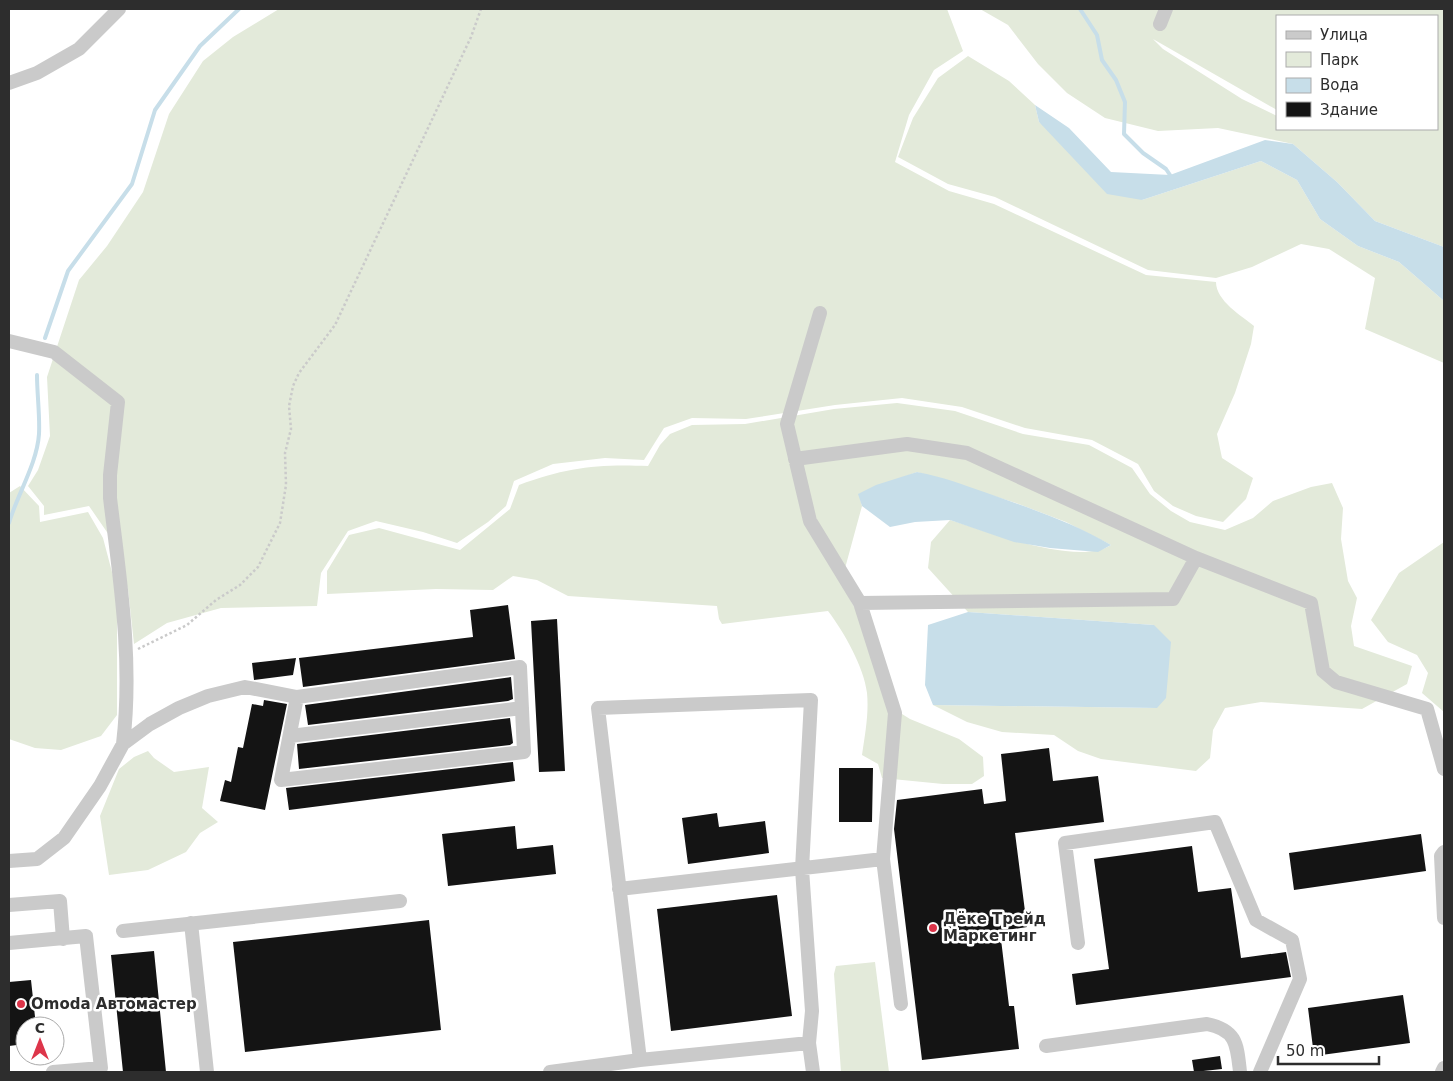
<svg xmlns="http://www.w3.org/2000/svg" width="1453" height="1081" font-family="'DejaVu Sans',sans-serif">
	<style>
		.green { fill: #e3eada; fill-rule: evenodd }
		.water { fill: #c7dee9 }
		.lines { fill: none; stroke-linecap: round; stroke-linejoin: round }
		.stream { stroke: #c7dee9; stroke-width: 4 }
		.building { fill: #141414 }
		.path { stroke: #cacaca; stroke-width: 2.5; stroke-dasharray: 2.5 2.5; stroke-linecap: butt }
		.minor { stroke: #cacaca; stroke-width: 14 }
		.poi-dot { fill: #dd354a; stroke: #fff; stroke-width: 2 }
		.labels { text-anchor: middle; stroke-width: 5; stroke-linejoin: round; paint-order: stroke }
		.poi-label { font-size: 15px; font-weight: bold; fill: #2d2d2d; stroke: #fff; text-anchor: start }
	</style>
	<rect width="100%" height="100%" fill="#fff"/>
	<path class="green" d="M279,9H947L963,51L934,70L909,115L895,162L949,191L994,204L1146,275L1216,282C1216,301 1242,316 1254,326L1251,344L1235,393L1217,434L1222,458L1253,478L1246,499L1223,522L1196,516L1173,506L1154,491L1138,464L1092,440L1025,428L962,407L902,398L835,405L746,419L692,418L664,428L644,460L605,458L553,464L514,481L506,506L488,522L457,543L423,532L376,521L348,531L321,573L317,606L221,608L167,623L134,644L128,589L109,535L89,506L44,515V506L28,486L38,470L50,436L47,377L79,280L107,246L143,192L169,114L203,61L233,37Z
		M980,9H1444V247L1375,221L1337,182L1293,144L1218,128L1158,131L1105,118L1067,93L1038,64L1008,25ZM1277,16H1437V129H1277V116L1242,99L1163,49L1153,39L1277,110Z
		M968,56L1009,81L1035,105L1039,122L1142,200L1261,161L1297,180L1320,219L1358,246L1399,262L1444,301V363L1365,329L1375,278L1329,249L1301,244L1252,267L1216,278L1148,270L995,197L948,184L898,157L913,118L938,78Z
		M897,403L955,411L1023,434L1089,445L1132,468L1150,494L1171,511L1190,522L1225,530L1253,518L1273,501L1311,487L1332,483L1343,508L1341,539L1348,581L1357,598L1351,626L1354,646L1412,666L1407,684L1362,709L1261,702L1225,708L1213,730L1210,758L1196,771L1101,759L1078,751L1054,735L1002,732L967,722L933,705L1157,708L1154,625L968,612L928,568L931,542L950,520C987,531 1077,567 1111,545L1066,522L1016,503L917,472L859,494L862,506L841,583L858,614L886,704L910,719L959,739L983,757L984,776L972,784H943L882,778L878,764L862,755C865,734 869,714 867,693C864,667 844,632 828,611L722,624L719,619L717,606L568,596L537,580L513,576L493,590L436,589L327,594V571L349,535L379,528L460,550L510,509L519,485C567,467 598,464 648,466L660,445L670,434L692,425L745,424L834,409Z
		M20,486L39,506L40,522L88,512L103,538L117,591V715L101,736L61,750L35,748L9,739V493Z
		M1444,542V712L1422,693L1428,673L1417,655L1388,642L1371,620L1399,573Z
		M148,751L154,758L174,772L209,767L202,808L218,822L200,833L186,852L148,870L109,875L100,816L119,769L134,757Z
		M875,962L889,1072H841L834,974L836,966Z"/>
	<path class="water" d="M1035,105L1069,128L1111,172L1170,175L1265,140L1293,144L1337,182L1375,221L1444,247V301L1399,262L1358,246L1320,219L1297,180L1261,161L1142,200L1107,194L1039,122Z
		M917,472C944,477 961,484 987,493C1029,508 1072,522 1111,545L1098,552L1050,548L1014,542L950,520L915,522L890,527L862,506L858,494L876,485Z
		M968,612L1154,625L1171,642L1166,698L1157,708L933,705L925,685L928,625Z"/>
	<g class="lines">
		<path class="stream" d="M1080,9L1097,35L1102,60L1116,80L1125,102L1124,134L1143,153L1166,169L1170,175
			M45,338L68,271L132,184L155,110L200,46L239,9
			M9,523C17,495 37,464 39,434C40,415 37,394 37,375"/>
	</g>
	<path class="building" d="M508,605L515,659L303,687L299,658L473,637L470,610Z
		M557,619L565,771L539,772L531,621Z
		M296,658L293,675L254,680L252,663Z
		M511,677L513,699L508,701L308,725L305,705Z
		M264,700L287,704L265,810L220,801L225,780L231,782L238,747L243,748L252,704L263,706Z
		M510,718L513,743L510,745L299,769L297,744Z
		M1049,748L1053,781L1098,776L1104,822L1015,833L1027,927L1000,931L1009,1006H1014L1019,1049L922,1060L894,829L897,800L982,789L984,804L1006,801L1001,754Z
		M513,762L515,781L289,810L286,788Z
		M839,768H873L872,822H839Z
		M717,813L719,827L765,821L769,853L688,864L682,818Z
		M515,826L517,849L553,845L556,874L448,886L442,834Z
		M1421,834L1426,871L1294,890L1289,853Z
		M1192,846L1198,892L1231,888L1241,958L1286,952L1291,977L1076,1005L1072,974L1109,969L1094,859Z
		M777,895L792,1016L671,1031L657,909Z
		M429,920L441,1030L245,1052L233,942Z
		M154,951L166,1072H123L111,955Z
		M31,980L36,1026H25V1044L9,1046V982Z
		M1403,995L1410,1043L1314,1056L1308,1008Z
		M1220,1056L1222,1069L1194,1072L1192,1060Z"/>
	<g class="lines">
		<path class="path" d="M138,649L187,625L216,600L240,585L258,567L280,523L286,485L285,453L291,429L289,406L293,386L299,373L335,325L471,37L481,9"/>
		<path class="minor" d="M1160,24L1166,9
			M9,83L37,73L79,49L119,9
			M820,313L787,424L810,521L860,603L895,713L883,859L901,1004
			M9,341L54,352L118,402L110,475V498C120,580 133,661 123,744
			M795,459L907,444L967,453L1196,558L1311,603L1323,671L1336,682L1427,709L1444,769
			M860,603L1173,599L1196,558
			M290,736L522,708
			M1444,852L1441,856L1444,918
			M9,861L37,859L64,838L100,786L123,744L150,724L179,708L208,696L245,687L297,697L520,667L524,752L281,780L297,697
			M619,889L883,859
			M9,905L60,901L63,939
			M191,923L207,1072
			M123,931L400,901
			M9,943L86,936L101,1068L53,1072
			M1078,943L1065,843L1215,822L1256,920L1292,940L1300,979L1260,1072
			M809,1043L640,1060L598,708L811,700L802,869L812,1011L809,1043L813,1072
			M1046,1046L1207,1024C1237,1030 1237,1045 1240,1072
			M550,1072L640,1060
			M1442,1072L1444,1068"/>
	</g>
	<g class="poi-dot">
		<circle cx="933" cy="928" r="5"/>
		<circle cx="21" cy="1004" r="5"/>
	</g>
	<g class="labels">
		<g class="poi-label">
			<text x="943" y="924">Дёке Трейд<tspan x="943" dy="17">Маркетинг</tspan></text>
			<text x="31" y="1009">Omoda Автомастер</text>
		</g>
	</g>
	<rect width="1453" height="1081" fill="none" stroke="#2d2d2d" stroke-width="20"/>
	<rect x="1276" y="15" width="162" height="115" fill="#ffffff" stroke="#ababab"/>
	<rect x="1286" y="31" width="25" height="8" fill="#cacaca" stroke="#ababab"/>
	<text x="1320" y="40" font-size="15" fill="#2d2d2d">Улица</text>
	<rect x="1286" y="52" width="25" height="15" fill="#e3eada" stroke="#ababab"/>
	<text x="1320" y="65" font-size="15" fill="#2d2d2d">Парк</text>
	<rect x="1286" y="78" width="25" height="15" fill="#c7dee9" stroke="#ababab"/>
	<text x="1320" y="90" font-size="15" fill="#2d2d2d">Вода</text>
	<rect x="1286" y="102" width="25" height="15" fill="#141414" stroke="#ababab"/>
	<text x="1320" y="115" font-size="15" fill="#2d2d2d">Здание</text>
	<g transform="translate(40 1041)"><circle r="24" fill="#ffffff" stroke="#ababab"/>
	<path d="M0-4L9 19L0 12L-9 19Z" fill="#dd354a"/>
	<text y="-8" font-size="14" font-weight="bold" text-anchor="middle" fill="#2d2d2d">С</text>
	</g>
	<path d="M1278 1056v8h101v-8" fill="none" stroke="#2d2d2d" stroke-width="2.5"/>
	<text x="1286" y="1056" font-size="15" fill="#2d2d2d" stroke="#ffffff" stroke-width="4" paint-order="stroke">50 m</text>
</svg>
